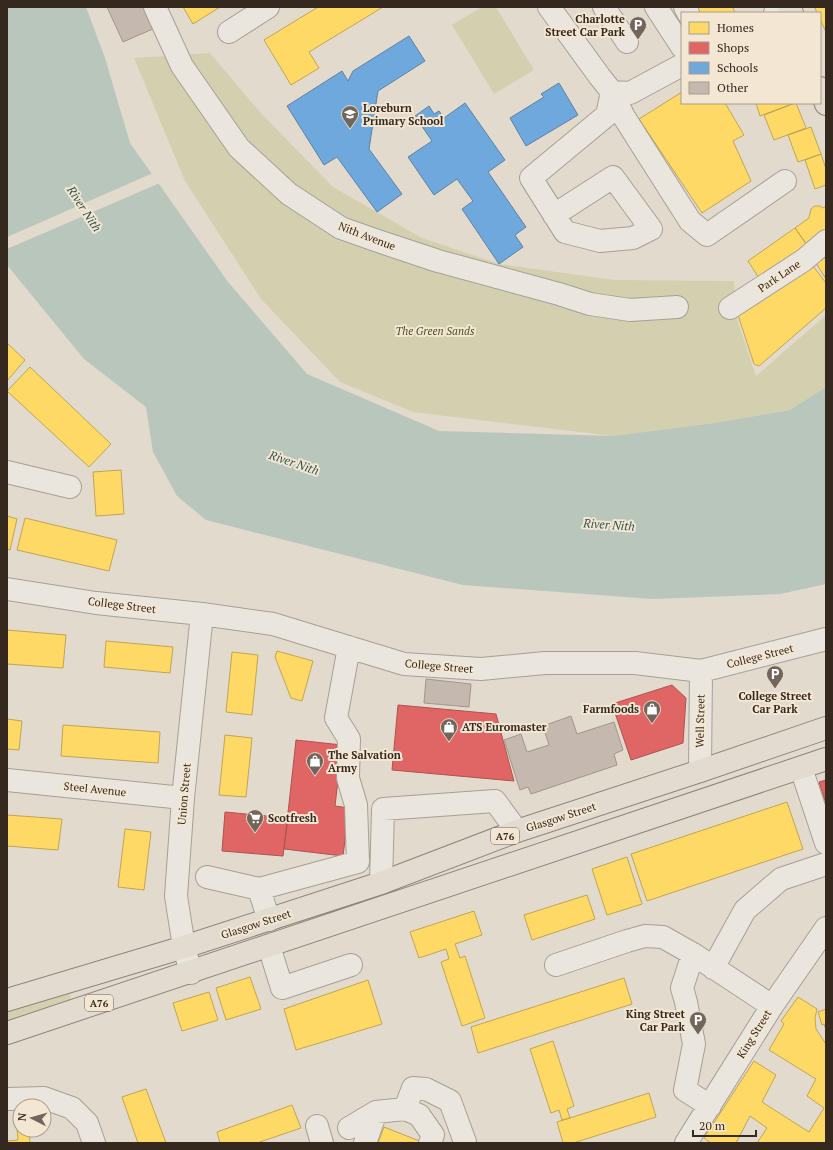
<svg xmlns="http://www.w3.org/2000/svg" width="833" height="1150" font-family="'PT Serif',serif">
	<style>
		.green { fill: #d3d0b0 }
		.water { fill: #b8c6bc }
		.pier { fill: #e2dacd }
		.homes { fill: #ffd966; stroke: #c2a451 }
		.shops { fill: #e06666; stroke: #ad5351 }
		.schools { fill: #6fa8dc; stroke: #5e82a3 }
		.building { fill: #c5b8ae; stroke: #a2968d }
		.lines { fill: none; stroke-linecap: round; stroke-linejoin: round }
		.minor-casing { stroke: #a79f96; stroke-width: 24 }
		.major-casing { stroke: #8d857d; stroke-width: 24 }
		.minor { stroke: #eae6de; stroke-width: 22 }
		.major { stroke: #e2dbd0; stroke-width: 22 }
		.labels { text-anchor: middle; stroke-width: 4; stroke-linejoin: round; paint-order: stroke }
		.shield { fill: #f3e7d3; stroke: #6e6155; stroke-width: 1 }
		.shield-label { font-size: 10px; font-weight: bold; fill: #35281f }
		.poi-label { font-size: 11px; font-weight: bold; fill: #35281f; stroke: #f3e7d3; text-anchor: start }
		.street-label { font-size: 11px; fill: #35281f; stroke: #f3e7d3 }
		.park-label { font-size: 11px; font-style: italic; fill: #4a5027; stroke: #f3e7d3 }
		.water-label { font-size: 12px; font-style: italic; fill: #2f544e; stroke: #f3e7d3 }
	</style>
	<rect width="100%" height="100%" fill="#e2dacd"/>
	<path class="green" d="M482,7H496L534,70L494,94L452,25Z
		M210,53L259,111L333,187L422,238L499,264L614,280L734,281L737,319L756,376L826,315V387L790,410L715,423L613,436L413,412L340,382L261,299L185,181L134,58Z
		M69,993L72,1001L7,1023V1012Z"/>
	<path class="water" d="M7,7H86L105,58L130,143L228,282L307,374L439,431L613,436L715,423L790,410L826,387V584L780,594L653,599L463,585L206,520L177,496L153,452L146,407L84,359L7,265Z"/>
	<path class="pier" d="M153,173L160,183L7,249V237Z"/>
	<path class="homes" d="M183,7H220L193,24Z
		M318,7H383L309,52L319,68L291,85L264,40Z
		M694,7H736L733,8L735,13H698Z
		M818,7H826V32L820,19V13H817L815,8Z
		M682,92V103H725L744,135L733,141L751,181L702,213L639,119Z
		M756,103H795L760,116Z
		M795,103H796L806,128L774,140L764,115Z
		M811,127L821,154L798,162L788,135Z
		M821,154L826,169V185L815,189L805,160Z
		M815,206H820L823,208L826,206V230L807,245L795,228L809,218L811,209Z
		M795,228L807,245L759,278L748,261Z
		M826,257V279L816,263Z
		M810,262L826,283V308L759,366L754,364L738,315Z
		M7,343L25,360L7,381Z
		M30,367L111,444L89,467L7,391Z
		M121,470L124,514L96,516L93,472Z
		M7,516L17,519L10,550L7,549Z
		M25,518L117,540L109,571L17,550Z
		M7,630L66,635L63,668L7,664Z
		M106,641L173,647L170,673L104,667Z
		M277,651L313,661L302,701L291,698L275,657Z
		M232,652L258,655L252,715L226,712Z
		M7,719L22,721L19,750L7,749Z
		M63,725L160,732L158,763L61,756Z
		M225,735L252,738L246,797L219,795Z
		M787,802L803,849L647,901L631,854Z
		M7,815L62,819L58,850L7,846Z
		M125,829L151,832L144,890L118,887Z
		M627,857L642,904L607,915L592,869Z
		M587,895L595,919L532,940L524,915Z
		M474,911L482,935L455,944L460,958L465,956L485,1018L462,1026L441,962L449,959L446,949L419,958L410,932Z
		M250,977L261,1009L226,1020L216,988Z
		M624,978L632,1004L478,1053L471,1027Z
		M368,980L382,1024L296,1050L284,1009Z
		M209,992L218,1020L182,1031L173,1003Z
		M798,997L817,1009L815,1018L816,1029L826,1044V1143H757L767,1128L750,1116L736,1143H711L704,1138L754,1061L776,1075L762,1102L809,1132L824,1108L807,1096L816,1079L769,1050L784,1024L781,1021Z
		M826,1009V1030L824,1024L822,1025L818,1012Z
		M553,1041L574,1106L567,1109L570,1118L562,1120L559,1110L551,1113L530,1049Z
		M146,1089L166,1143H138L122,1097Z
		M649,1093L656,1117L573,1143H563L557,1122Z
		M292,1105L301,1128L257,1143H220L217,1132Z
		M17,1127H20V1130H29L30,1143H7V1141L18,1140Z
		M384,1127L422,1142V1143H378Z"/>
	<path class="shops" d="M672,685L686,698L683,743L631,760L612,704Z
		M398,705L496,714L514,781L392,770Z
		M296,740L342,745L335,806L349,808L343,856L284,849Z
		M826,780V804L819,782Z
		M225,812L288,818L283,856L222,851Z"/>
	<path class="schools" d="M409,36L425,61L378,91L369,149L402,194L377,212L337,157L324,165L287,106L342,71L348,81L353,71Z
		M559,83L578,115L526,146L510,118L544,97L541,94Z
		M465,103L505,160L488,172L526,227L515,235L523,247L499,264L462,209L473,201L457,179L434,195L408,157L432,141L415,116L429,106L434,114L439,111L444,118Z"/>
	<path class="building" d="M107,7H146L155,28L123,42Z
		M426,679L471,684L469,707L424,703Z
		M571,716L577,734L614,722L623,750L614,754L617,765L531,794L528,787L520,790L504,740L521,734L527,752L549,745L543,726Z"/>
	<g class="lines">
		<g class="minor-casing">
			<path id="minor" d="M155,7L182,66L239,148L289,194L341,228L375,240L438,261L559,294L590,304L630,310L677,307
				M549,7L600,77L612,92L630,93L682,65
				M604,7L627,42
				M656,7L682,47
				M685,7L688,13
				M775,13L787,7
				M229,32L268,7
				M612,92L624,117L690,221L707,235L785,181
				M554,215L613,177L651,229L633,238L600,241L565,232L531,178L607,115L612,92
				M730,308L804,260L826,241
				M7,472L70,487
				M7,589L96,603L202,614L273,624L404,664L481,669L545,663H635L701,671L826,639
				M801,768L826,843
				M700,771L701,671
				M7,780L183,798
				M207,877L259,889L269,920
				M381,883L383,809L495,801L517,831
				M259,889L358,862L356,805L348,778L349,739L336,718L349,647
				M269,946L282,988L351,965
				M693,954L682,988L686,1002L694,1044L685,1090L710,1106
				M556,965L627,941L645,936L663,937L693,954L772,1006
				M713,968L745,910L781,879L826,864
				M191,973L184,947L176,896L183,798L202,614
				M7,1099L44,1098L72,1108L87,1123L94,1143
				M405,1109L413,1088L426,1089L450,1101L465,1142
				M317,1126L322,1143
				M349,1128L376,1112L405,1109L419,1115L433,1135L430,1143
				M365,1143L376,1112
				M686,1143L772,1006L826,928"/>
		</g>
		<g class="major-casing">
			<path id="major" d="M789,7L792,13
				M820,88L826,104
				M7,1000L184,947L381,883L517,831L700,771L826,728
				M7,1033L826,759"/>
		</g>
		<use href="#minor" class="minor"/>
		<use href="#major" class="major"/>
	</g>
	<defs>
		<g id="parking-pin" transform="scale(0.9)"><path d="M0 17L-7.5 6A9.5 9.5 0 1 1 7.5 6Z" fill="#72665c" stroke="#f3e7d3"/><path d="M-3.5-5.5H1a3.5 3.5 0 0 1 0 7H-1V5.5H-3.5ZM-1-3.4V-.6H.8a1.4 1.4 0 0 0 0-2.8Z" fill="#fff"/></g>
		<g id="school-pin" transform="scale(0.9)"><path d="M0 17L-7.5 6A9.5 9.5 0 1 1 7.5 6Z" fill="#72665c" stroke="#f3e7d3"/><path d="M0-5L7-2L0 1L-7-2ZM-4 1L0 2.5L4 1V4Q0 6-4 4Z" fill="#fff"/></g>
		<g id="shop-pin" transform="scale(0.9)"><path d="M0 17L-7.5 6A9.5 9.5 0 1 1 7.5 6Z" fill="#72665c" stroke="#f3e7d3"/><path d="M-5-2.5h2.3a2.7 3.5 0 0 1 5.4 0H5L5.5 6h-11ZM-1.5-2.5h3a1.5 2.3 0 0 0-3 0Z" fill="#fff"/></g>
		<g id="supermarket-pin" transform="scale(0.9)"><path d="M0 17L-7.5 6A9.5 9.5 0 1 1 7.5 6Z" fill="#72665c" stroke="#f3e7d3"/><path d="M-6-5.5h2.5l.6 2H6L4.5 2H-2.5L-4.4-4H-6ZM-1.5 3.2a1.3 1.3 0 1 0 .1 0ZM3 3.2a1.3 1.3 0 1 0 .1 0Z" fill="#fff"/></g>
	</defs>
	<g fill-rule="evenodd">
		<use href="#parking-pin" x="638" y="25"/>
		<use href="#school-pin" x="350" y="114"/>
		<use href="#parking-pin" x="775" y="674"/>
		<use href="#shop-pin" x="652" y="709"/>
		<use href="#shop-pin" x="449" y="727"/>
		<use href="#shop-pin" x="315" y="761"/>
		<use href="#supermarket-pin" x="255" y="818"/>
		<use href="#parking-pin" x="698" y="1020"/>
	</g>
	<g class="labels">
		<g class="shield">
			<rect x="491" y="828" width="28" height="16" rx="3"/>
			<rect x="85" y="995" width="28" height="16" rx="3"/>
		</g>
		<g class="shield-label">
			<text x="505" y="840">A76</text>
			<text x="99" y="1007">A76</text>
		</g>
		<g class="poi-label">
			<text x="625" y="23" text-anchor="end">Charlotte<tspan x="625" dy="13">Street Car Park</tspan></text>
			<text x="363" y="112">Loreburn<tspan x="363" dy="13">Primary School</tspan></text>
			<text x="775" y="700" text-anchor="middle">College Street<tspan x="775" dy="13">Car Park</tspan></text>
			<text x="639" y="713" text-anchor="end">Farmfoods</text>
			<text x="462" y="731">ATS Euromaster</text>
			<text x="328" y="759">The Salvation<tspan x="328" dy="13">Army</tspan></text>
			<text x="268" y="822">Scotfresh</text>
			<text x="685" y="1018" text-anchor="end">King Street<tspan x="685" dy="13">Car Park</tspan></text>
		</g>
		<g class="street-label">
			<text transform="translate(367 236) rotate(21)" y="4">Nith Avenue</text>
			<text transform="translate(779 276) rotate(-34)" y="4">Park Lane</text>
			<text transform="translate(122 605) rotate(7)" y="4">College Street</text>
			<text transform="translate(760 656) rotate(-14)" y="4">College Street</text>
			<text transform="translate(439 666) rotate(5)" y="4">College Street</text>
			<text transform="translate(700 721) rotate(-89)" y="4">Well Street</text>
			<text transform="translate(95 789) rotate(6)" y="4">Steel Avenue</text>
			<text transform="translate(184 794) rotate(-85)" y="4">Union Street</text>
			<text transform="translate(561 817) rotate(-18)" y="4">Glasgow Street</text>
			<text transform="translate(256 924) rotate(-18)" y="4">Glasgow Street</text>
			<text transform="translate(754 1034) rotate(-58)" y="4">King Street</text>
		</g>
		<g class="park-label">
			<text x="435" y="335">The Green Sands</text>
		</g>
		<g class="water-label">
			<text transform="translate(84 209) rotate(57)" y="4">River Nith</text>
			<text transform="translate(294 463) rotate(19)" y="4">River Nith</text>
			<text transform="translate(609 525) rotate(4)" y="4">River Nith</text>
		</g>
	</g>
	<rect width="833" height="1150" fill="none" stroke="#35281f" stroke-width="16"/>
	<rect x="681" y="12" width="140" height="92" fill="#f3e7d3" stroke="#a79b8b"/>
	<rect x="689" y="22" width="20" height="12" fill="#ffd966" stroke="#a79b8b"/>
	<text x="717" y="32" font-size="12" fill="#35281f">Homes</text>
	<rect x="689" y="42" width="20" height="12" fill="#e06666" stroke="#a79b8b"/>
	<text x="717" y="52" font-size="12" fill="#35281f">Shops</text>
	<rect x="689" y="62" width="20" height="12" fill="#6fa8dc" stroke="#a79b8b"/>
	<text x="717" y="72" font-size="12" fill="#35281f">Schools</text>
	<rect x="689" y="82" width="20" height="12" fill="#c5b8ae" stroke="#a79b8b"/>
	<text x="717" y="92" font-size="12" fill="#35281f">Other</text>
	<g transform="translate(32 1118) rotate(276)"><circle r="19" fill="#f3e7d3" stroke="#a79b8b"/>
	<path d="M0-3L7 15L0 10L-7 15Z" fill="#72665c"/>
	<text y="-6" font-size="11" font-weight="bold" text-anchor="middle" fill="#35281f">N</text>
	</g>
	<path d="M693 1130v6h63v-6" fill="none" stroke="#35281f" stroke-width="2"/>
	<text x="699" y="1130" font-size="12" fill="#35281f" stroke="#f3e7d3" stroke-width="3" paint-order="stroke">20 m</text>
</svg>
